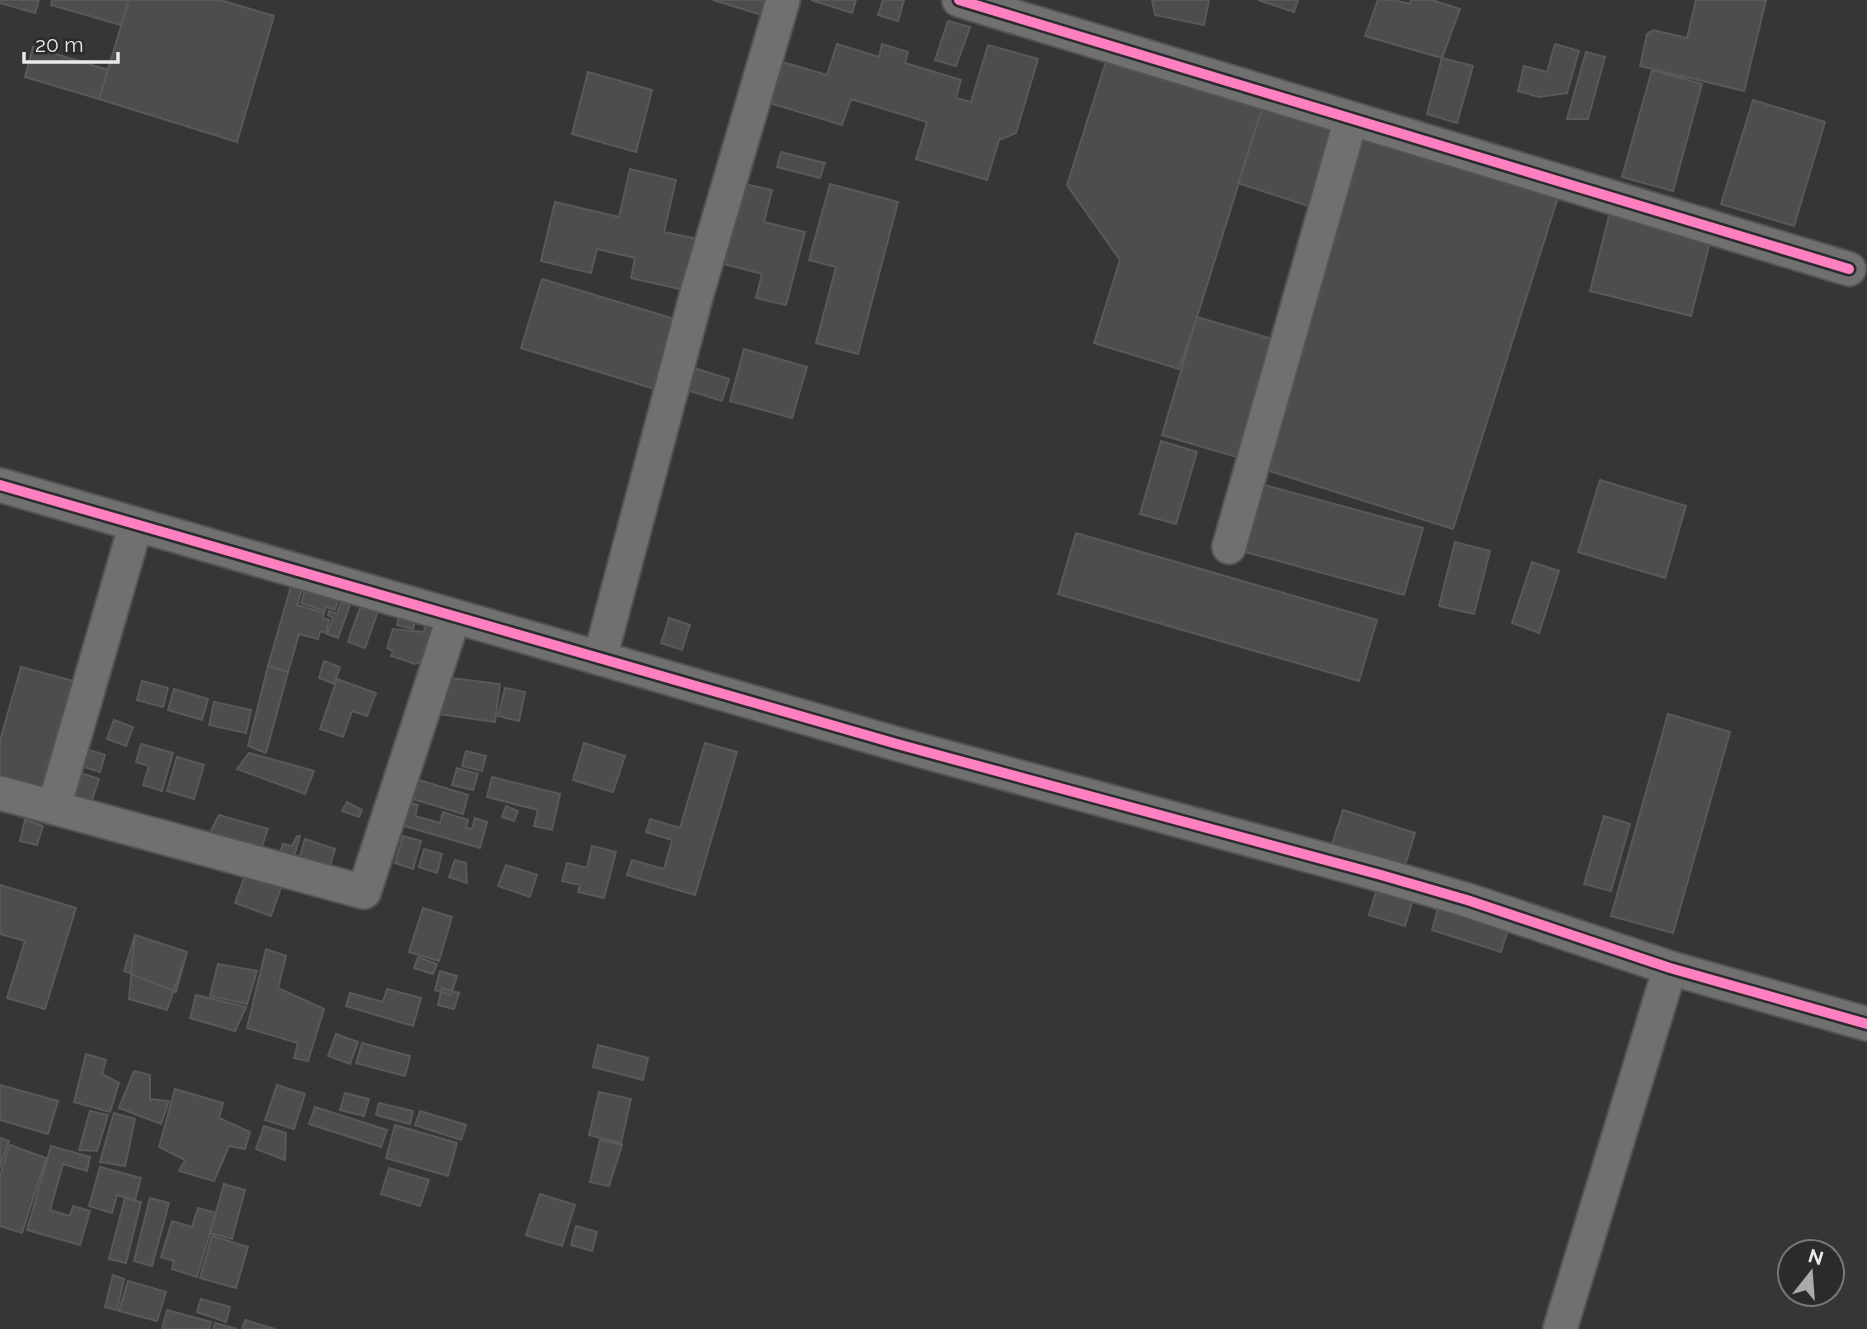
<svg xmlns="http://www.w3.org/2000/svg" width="1867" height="1329" font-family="Raleway,sans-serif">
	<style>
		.building { fill: #4d4d4e; stroke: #59595a; stroke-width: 2 }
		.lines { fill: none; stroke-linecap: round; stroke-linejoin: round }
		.minor-casing { stroke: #535354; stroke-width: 37 }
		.minor { stroke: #707071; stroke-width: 33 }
		.cycleway-casing { stroke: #2b2b2d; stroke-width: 15 }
		.cycleway { stroke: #ff80c0; stroke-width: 10 }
	</style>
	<rect width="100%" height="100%" fill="#363636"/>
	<path class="building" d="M0,0H39L35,13L0,3Z
		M52,0H129L121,25L51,5Z
		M129,0H220L274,16L237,142L99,99Z
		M713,0H770L765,16Z
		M811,0H856L852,13Z
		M883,0H904L898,21L878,15Z
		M1152,0H1209L1204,25L1155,15Z
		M1258,0H1298L1294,12Z
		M1378,0H1393L1410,4L1411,0H1432L1460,9L1442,58L1365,36Z
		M1696,0H1766L1744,91L1640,66L1647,34L1653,30L1687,38Z
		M948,21L970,27L956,66L935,60Z
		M837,44L879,57L882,44L908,52L905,63L961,80L956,98L971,102L988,45L1038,59L1016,133L999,140L987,180L916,159L927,122L851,99L842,125L763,101L776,60L827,75Z
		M1555,44L1579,51L1567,93L1539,97L1518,91L1524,66L1547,72Z
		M33,47L108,70L99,99L25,77Z
		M1110,49L1265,99L1197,317L1179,369L1094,343L1120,260L1067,185Z
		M1586,52L1605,57L1588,119H1567Z
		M1442,58L1473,66L1457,123L1427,114Z
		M1652,70L1702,84L1673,191L1622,177Z
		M588,72L652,90L636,152L572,134Z
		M1265,99L1342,124L1314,208L1238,183Z
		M1753,100L1825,122L1794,226L1721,204Z
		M1362,132L1559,194L1453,529L1257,467Z
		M781,152L825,163L820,178L777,167Z
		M630,169L676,180L664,232L709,241L697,293L631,278L635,258L597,249L591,273L541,261L555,202L619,217Z
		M744,184L772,190L764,222L805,232L786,305L756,298L762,274L724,264Z
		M830,184L898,202L858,354L816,343L836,267L809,260Z
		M1610,212L1711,238L1691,316L1590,291Z
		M542,279L678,320L658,390L521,348Z
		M1197,317L1276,340L1240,458L1162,435Z
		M744,349L807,367L792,418L730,401Z
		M694,368L729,379L722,401L687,390Z
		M1161,441L1197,452L1176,524L1140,514Z
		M1600,480L1686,506L1665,578L1578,552Z
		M1257,483L1423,528L1404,595L1238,550Z
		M1076,533L1377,620L1359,681L1058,594Z
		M1455,542L1490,551L1474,614L1439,606Z
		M1532,562L1559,571L1539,633L1512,623Z
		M294,576L305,579L297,605L324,613L323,618L329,620L326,633L320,631L318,639L299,634L288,672L268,666Z
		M306,587L339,598L335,610L326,607L325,611L301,603Z
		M341,602L350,605L338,638L327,634L333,618L328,615L329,611L337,614Z
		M361,605L378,611L365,648L348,642Z
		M401,608L418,612L413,629L397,625Z
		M669,618L690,625L682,650L661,643Z
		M432,622L436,628L423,661L415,664L391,656L393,651L387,648L393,629L424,632L425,626Z
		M324,661L340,667L334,684L319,678Z
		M268,666L288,672L266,753L248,746Z
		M21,667L81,683L49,792L0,778V741Z
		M443,677L500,684L495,722L438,714Z
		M337,679L376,693L367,716L352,711L343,737L320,729Z
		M142,681L168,688L163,707L137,700Z
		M505,688L525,692L519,721L498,716Z
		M174,689L208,699L202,720L168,710Z
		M214,702L251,710L246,733L209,725Z
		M1668,714L1730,732L1673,933L1611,916Z
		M114,720L133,727L126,746L107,739Z
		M584,743L625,756L613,792L573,780Z
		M705,743L737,752L695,895L627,875L632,860L664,869L672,840L646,832L650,819L680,828Z
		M141,744L173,753L162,791L143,785L149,766L136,762Z
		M86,749L105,755L100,772L81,766Z
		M466,751L486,756L482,771L462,766Z
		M249,753L314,771L305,794L237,769Z
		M177,757L204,765L194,799L167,791Z
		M457,768L478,774L473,790L452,785Z
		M79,772L99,779L90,806L70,800Z
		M492,777L560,794L552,830L534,826L538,810L487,797Z
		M419,780L468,795L463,814L413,799Z
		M347,802L362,810L359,817L342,811Z
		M408,802L418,805L415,816L440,823L443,812L468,820L466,828L472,829L475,818L487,822L480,848L401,825Z
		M506,806L518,811L514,821L502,817Z
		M1343,810L1415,833L1404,869L1331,847Z
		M219,815L268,829L261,849L210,833Z
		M1604,816L1630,824L1611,891L1584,884Z
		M25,820L43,826L37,845L20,841Z
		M297,836H300L292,864L277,860L283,844L292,846Z
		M403,836L421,841L413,869L395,863Z
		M305,839L335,849L327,876L297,866Z
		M592,846L616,852L604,898L578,892L580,885L562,881L567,863L587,868Z
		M424,849L442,854L437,873L419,867Z
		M455,860L466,863L467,883L449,877Z
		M506,865L537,875L530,897L498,886Z
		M247,870L283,882L271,916L235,903Z
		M1381,875L1417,886L1405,926L1369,915Z
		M0,885L76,908L45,1009L7,998L25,941L0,934Z
		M423,908L452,917L439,961L409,952Z
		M1438,908L1508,930L1501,952L1432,930Z
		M135,935L187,952L176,992L124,971Z
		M135,935L187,952L167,1010L129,999Z
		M266,949L286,956L278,988L324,1009L308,1061L294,1058L298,1043L247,1028Z
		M418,957L437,964L433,974L414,968Z
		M218,964L257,971L247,1004L210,996Z
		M440,971L457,976L451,995L435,990Z
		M442,988L459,993L454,1009L438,1005Z
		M387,989L421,998L413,1026L346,1006L350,993L383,1002Z
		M196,995L246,1007L235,1031L190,1018Z
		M336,1034L358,1042L350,1064L328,1056Z
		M362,1043L410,1056L405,1076L356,1063Z
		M598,1045L648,1058L643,1080L593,1067Z
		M86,1054L106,1060L102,1074L119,1083L110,1112L74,1102Z
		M134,1071L150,1075V1099L169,1101L161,1124L119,1108Z
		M0,1085L58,1101L48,1134L0,1120Z
		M277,1085L305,1094L294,1129L265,1120Z
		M175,1089L223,1103L219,1118L250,1132L245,1149L229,1146L214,1181L179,1171L185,1160L159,1147Z
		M599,1092L631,1099L621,1143L589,1135Z
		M345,1093L369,1099L364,1116L340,1110Z
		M379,1103L413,1111L410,1124L376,1115Z
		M315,1107L387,1130L381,1147L309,1124Z
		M90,1111L108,1115L97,1151L79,1150Z
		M420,1111L466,1125L461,1140L415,1125Z
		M114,1113L135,1119L125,1166L100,1162Z
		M395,1125L457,1143L448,1176L386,1158Z
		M264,1126L286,1133L285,1160L256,1149Z
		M0,1138L9,1141L0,1168Z
		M600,1140L622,1145L609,1186L590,1182Z
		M10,1145L46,1158L22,1233L0,1226V1176Z
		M51,1146L90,1157L87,1171L63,1164L50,1210L70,1216L73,1206L90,1211L80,1245L27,1230Z
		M100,1167L141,1178L135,1200L117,1195L112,1213L89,1206Z
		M389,1168L429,1180L420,1206L381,1194Z
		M224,1184L245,1190L232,1239L210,1233Z
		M540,1194L575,1205L562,1246L526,1235Z
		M125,1198L141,1202L126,1263L109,1259Z
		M150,1198L169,1203L152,1266L134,1261Z
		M198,1208L216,1213L197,1277L172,1269L174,1261L161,1257L172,1221L192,1227Z
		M576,1226L597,1232L592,1251L571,1245Z
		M212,1236L248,1247L236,1288L200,1278Z
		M113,1275L124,1279L117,1310L105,1307Z
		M128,1281L166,1292L157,1321L119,1311Z
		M201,1299L230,1307L226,1322L197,1312Z
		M167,1310L211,1322L209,1329H162Z
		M245,1320L275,1329H242Z
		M215,1323L237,1329H213Z"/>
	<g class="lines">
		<g class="minor-casing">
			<path id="minor" d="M959,0L1849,269
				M0,485L897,744L1381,875L1467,900L1670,968L1867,1024
				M1229,547L1351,119
				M600,658L697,293L783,0
				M0,793L364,892L454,616
				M54,807L136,524
				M1560,1329L1670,968"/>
		</g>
		<use href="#minor" class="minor"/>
		<g class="cycleway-casing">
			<path id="cycleway" d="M959,0L1849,269
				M0,485L897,744L1381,875L1467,900L1670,968L1867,1024"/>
		</g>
		<use href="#cycleway" class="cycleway"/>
	</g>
	<g transform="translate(1811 1273) rotate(17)"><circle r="33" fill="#2b2b2d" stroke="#777779" stroke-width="2"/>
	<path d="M0-5L12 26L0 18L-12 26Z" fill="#ababac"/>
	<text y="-10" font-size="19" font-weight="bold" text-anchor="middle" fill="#eaeaec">N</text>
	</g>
	<path d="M24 52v10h94v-10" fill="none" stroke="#eaeaec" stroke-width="3.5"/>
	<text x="35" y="52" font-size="21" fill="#eaeaec" stroke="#2b2b2d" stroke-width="5" paint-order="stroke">20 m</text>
</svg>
